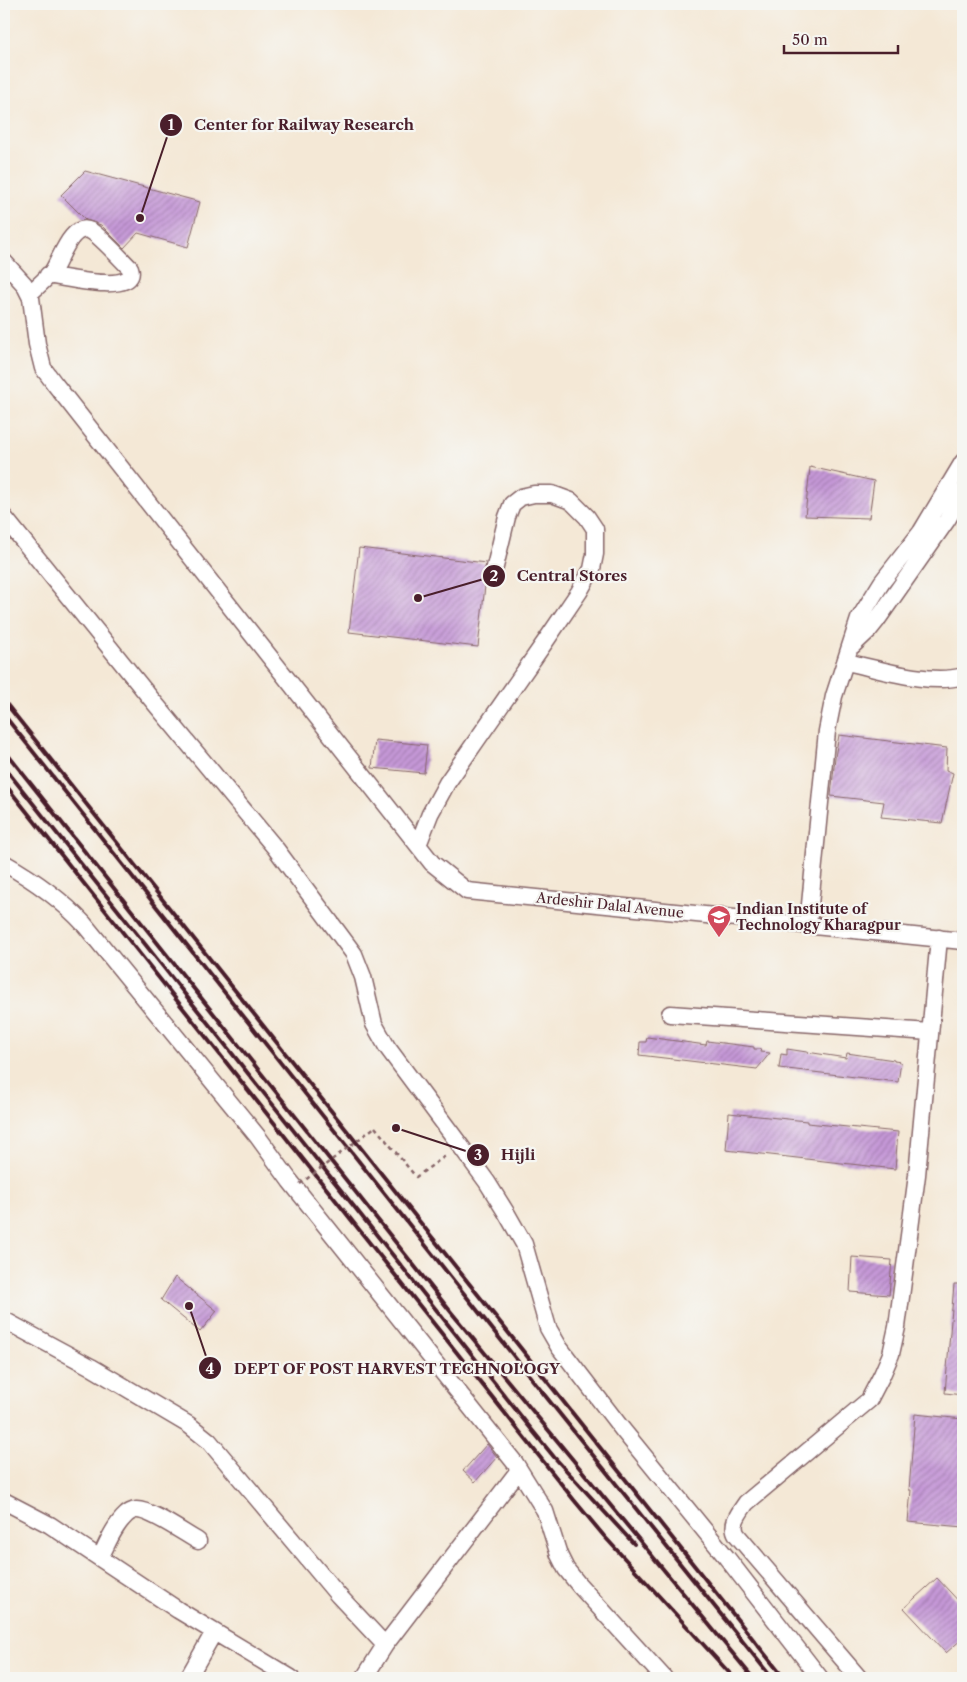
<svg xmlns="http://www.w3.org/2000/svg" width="967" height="1682" font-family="'Libre Caslon Text',serif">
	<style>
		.building { fill: url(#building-hatch) }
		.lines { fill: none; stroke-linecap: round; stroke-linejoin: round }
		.minor-casing { stroke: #866567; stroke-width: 19 }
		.path { stroke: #866567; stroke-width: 2.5; stroke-dasharray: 4 4; stroke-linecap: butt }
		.minor { stroke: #fff; stroke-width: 16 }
		.rail { stroke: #4a1f2b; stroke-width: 4 }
		.path-bridge { stroke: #866567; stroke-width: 2.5; stroke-dasharray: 4 4; stroke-linecap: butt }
		.labels { text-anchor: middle; stroke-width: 4.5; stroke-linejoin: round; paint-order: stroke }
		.street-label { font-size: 14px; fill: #4a1f2b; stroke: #f6f6f2 }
		.poi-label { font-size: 14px; font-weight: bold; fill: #4a1f2b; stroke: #f6f6f2; text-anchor: start }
		.leader { fill: none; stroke: #4a1f2b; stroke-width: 2 }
		.callout-dot { fill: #4a1f2b; stroke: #f6f6f2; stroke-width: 2 }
		.mark-label { font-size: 15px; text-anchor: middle; font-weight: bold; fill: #fff }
		.callout-label { font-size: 15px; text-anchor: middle; font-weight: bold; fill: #4a1f2b; stroke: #f6f6f2; stroke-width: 4.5; stroke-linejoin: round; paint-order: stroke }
	</style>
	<defs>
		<pattern id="building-hatch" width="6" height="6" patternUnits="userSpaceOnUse" patternTransform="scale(1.25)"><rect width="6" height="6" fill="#c598d7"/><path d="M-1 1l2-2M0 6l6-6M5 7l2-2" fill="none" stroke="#a27baf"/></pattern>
	</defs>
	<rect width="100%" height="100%" fill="#f6f6f2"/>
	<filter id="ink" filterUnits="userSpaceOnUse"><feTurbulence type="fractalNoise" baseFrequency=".02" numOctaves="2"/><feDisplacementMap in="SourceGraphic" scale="10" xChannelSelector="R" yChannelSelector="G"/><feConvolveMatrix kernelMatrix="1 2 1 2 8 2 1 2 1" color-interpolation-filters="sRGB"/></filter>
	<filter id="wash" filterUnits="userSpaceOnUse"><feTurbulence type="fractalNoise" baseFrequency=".0096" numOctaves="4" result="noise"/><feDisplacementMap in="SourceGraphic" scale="20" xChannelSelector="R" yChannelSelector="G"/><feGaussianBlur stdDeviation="1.12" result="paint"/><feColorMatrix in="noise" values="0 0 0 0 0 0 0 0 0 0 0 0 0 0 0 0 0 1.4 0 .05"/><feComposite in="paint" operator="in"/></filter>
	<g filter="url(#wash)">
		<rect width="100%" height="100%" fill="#f4e8d6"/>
		<g id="blocks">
			<path class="building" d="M85,171L200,202L188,247L138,233L124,248L101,225L86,220L61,195Z
				M810,467L874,481L869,518L805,516Z
				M359,548L486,563L484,573L486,577L478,647L349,632Z
				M839,735L947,748L946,770L953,773L942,823L881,817L884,802L831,796L835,757Z
				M375,740L427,745L424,773L372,768Z
				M647,1037L706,1045L707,1041L754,1047V1049H761L760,1052L770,1053L757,1069L639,1055L640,1042H646Z
				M787,1049L846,1058L847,1053L894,1060V1061L901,1062L898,1082L779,1068L781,1054L787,1055Z
				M729,1113L807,1121V1123L898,1132L895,1169L726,1150Z
				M852,1257L892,1260L889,1295L850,1292Z
				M175,1277L217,1311L200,1332L161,1300Z
				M954,1284H963V1395L945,1393Z
				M915,1414L963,1419V1527L908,1522L911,1490H909Z
				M487,1444L497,1457L475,1482L463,1471Z
				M937,1578L963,1606V1638L946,1653L904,1608Z"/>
		</g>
	</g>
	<g filter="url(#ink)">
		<use href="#blocks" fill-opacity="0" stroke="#866567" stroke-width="1"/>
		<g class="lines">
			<g class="minor-casing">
				<path id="minor" d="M4,262L24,284L31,298L37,344L43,368L54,383L432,863L467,891L963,941
					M29,294C37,287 45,280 52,272C60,262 71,221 91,231C100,236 121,259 130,268C140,296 61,277 48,275
					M4,517L148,695L276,849L354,954L363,977L374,1024L387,1047L457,1141L487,1182L507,1214L524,1244L548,1328L559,1347L622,1429L727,1558L820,1678
					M852,646L869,630L877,620L947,520L963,492
					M846,662C880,669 930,686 963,676
					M418,845L430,814L447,783L545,642L579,592L592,569L595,554V529L587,517L571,501L552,494H534L521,497L512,504L507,517L494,571
					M4,863C34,880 61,899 84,924L258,1137L290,1181L515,1463L545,1511L559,1555L566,1569L579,1585L664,1678
					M808,925L827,731L834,696L859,619L882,582L921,532L963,462
					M670,1014L930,1032
					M4,1320L91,1367L189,1425L209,1441L338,1595L385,1645
					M4,1501L50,1525L178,1610L291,1678
					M100,1558C107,1544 114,1526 126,1515C128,1513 133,1510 136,1510C150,1509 185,1534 198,1541
					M188,1678L214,1632
					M364,1678L385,1645L519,1470
					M859,1678L737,1535C730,1524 739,1513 746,1503L869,1400L882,1375L891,1354L897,1327L917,1175L939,938"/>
			</g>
			<path class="path" d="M375,1127L416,1177L448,1154"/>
			<use href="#minor" class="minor"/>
			<path class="rail" d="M4,701L784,1678
				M4,715L547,1398L772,1678
				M4,750L451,1312L753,1678
				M4,767L532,1430L554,1457L634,1544
				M4,783L574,1500L604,1536L734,1678"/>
			<path class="path-bridge" d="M300,1184L375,1127"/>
		</g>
	</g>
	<defs>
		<g id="university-pin" transform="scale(1.25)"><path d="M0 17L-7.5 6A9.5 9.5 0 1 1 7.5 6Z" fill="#d1495b" stroke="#f6f6f2"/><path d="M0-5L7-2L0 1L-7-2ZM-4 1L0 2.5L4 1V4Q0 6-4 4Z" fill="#fff"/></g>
	</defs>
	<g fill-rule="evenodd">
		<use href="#university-pin" x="719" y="917"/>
	</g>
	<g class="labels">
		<g class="street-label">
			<text transform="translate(610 905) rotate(6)" y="5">Ardeshir Dalal Avenue</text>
		</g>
		<g class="poi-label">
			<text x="736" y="914">Indian Institute of<tspan x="736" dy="16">Technology Kharagpur</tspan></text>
		</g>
	</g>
	<path class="leader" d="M140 218L171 125M418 598L494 576M396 1128L478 1155M189 1306L210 1368"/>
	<g class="callout-dot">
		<circle cx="140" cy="218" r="5"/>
		<circle cx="418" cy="598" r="5"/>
		<circle cx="396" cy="1128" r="5"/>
		<circle cx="189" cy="1306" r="5"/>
		<circle cx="171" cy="125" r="12"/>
		<circle cx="494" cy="576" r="12"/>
		<circle cx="478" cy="1155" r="12"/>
		<circle cx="210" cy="1368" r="12"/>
	</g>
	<g class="mark-label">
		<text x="171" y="130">1</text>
		<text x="494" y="581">2</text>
		<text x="478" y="1160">3</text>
		<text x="210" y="1374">4</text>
	</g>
	<g class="callout-label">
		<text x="304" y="130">Center for Railway Research</text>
		<text x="572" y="581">Central Stores</text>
		<text x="518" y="1160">Hijli</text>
		<text x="397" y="1374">DEPT OF POST HARVEST TECHNOLOGY</text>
	</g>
	<rect width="967" height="1682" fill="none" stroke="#f6f6f2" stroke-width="20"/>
	<path d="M784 45v8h114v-8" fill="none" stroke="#4a1f2b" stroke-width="2.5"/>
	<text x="792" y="45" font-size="15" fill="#4a1f2b" stroke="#f6f6f2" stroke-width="4" paint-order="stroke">50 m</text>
</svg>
